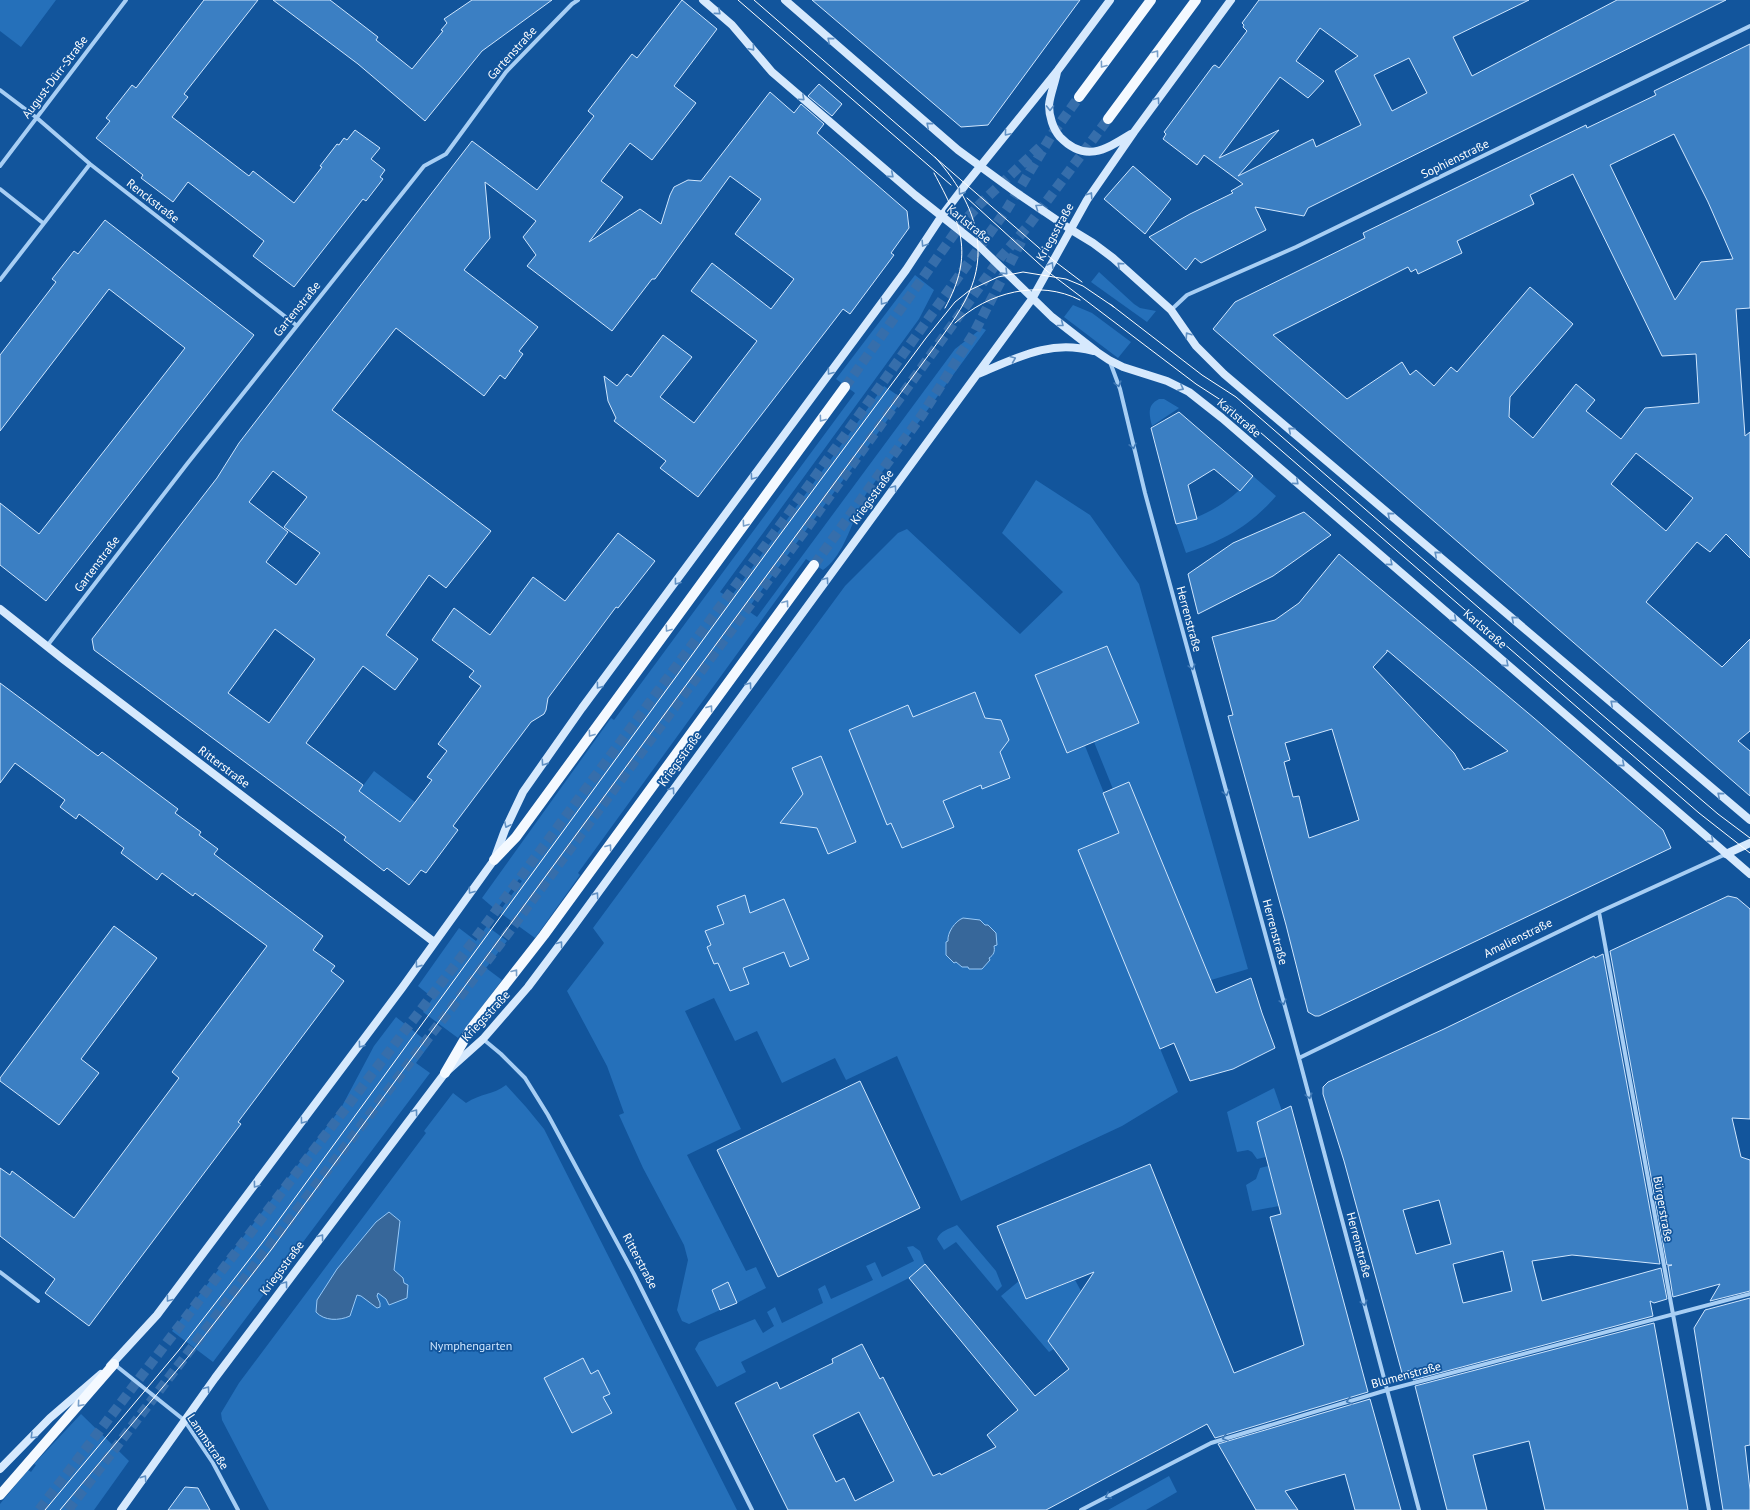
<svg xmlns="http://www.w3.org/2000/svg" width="1750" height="1510" font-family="'PT Sans',sans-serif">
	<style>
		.green { fill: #2570ba }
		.water { fill: #37679a; stroke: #98c9f7 }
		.building { fill: #3b7fc3; stroke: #cfe6fe; fill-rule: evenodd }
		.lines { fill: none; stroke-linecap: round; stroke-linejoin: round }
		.primary-tunnel { stroke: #366eab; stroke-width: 10; stroke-dasharray: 10 5; stroke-linecap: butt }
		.street { stroke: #a7cef4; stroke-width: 4 }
		.secondary { stroke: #d6e9fd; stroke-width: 8 }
		.primary { stroke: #f4f9ff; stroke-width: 10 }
		.tram { stroke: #fff; stroke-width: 1 }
		.oneway { stroke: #6090c3 }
		.oneway2 { stroke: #789fc9 }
		.oneway3 { stroke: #3f79b6 }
		.labels { text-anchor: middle; stroke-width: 3.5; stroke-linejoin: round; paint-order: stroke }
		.street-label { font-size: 12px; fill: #fff; stroke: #12559c }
		.park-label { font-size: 12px; fill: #cfe6fe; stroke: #12559c }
	</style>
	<rect width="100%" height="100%" fill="#12559c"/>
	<path class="green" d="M0,0H56L21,47L0,31Z
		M1099,272L1134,304L1140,308L1156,311L1147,322L1091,282Z
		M915,275L934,290L919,319L720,592L730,598L884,386L903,399L747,610L757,617L955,349L982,328L986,330L866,494C853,517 845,555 823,570L806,559L578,873L580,875L535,938L499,912L522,881L519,879L496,910L482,898L611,718L614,720L855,393L836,379Z
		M1073,305L1092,313L1131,342L1118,358L1064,317Z
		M1159,399H1164L1179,408L1152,426C1149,414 1147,405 1159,399Z
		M1253,476L1276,496C1250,526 1223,541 1186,553L1176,524C1209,515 1231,501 1253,476Z
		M1036,480L1090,515L1139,584L1248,969L1211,980L1129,782L1113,789L1094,742L1139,723L1107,646L1035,675L1068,753L1085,746L1127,850L1111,857L1104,839L1078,850L1178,1092L1122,1126L961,1201L897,1056L846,1080L835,1058L782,1083L757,1031L735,1041L714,998L685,1011L741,1129L687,1155L746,1271L756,1267L766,1288L737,1303L728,1283L712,1290L720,1310L689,1324L682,1321L677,1310L688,1260L684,1245L643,1168L619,1115L624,1113L607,1066L567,991L604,943L593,928L845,586L898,533L907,529L1020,634L1063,592L1002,533Z
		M374,771L415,802L400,822L359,791Z
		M487,926L507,941L486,968L502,980L458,1038L423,1012L433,998L418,986L459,928L476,941Z
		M396,1017L430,1044L416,1063L430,1073L213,1362L172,1331L341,1108L374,1046Z
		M506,1085L526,1107L544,1129L737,1510H269L222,1420L221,1413L239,1383L426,1133L424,1131L453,1093L466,1103C481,1093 493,1095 506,1085Z
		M1274,1088L1282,1111L1257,1123L1266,1157L1257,1159L1252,1152L1248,1150L1237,1152L1227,1112Z
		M1268,1166L1279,1206L1252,1211L1246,1185L1256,1179L1260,1168Z
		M957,1225L996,1271L1002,1286L997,1291L956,1242L944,1250L937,1239C940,1231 949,1229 957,1225Z
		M913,1246L920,1251L925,1264L909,1278L741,1362L746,1372L717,1387L695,1349L699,1342L755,1319L763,1333L774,1326L767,1312L775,1307L782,1323L823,1303L818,1289L825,1285L831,1299L873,1280L866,1266L875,1262L882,1277L914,1261L907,1247Z
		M1075,1280L1081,1291L1048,1341L1054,1349L1049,1352L1001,1296L1019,1281L1027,1299Z
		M81,1414L129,1461L94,1510H0V1504L28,1470L31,1472L36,1465L34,1464Z
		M1169,1476L1177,1492L1146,1510H1108Z"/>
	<path class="water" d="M963,918L980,920L985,925H988L996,933L997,945L994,946C995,951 994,955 989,958L990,960L982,969H969L968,967H962L956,962L954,963L946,955V942L948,941C947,933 955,921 963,918Z
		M389,1212L400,1221L394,1270L403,1278L404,1283L408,1285L407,1298L389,1305L386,1299L378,1293L377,1296L380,1303V1307L377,1308L361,1296L357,1295L350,1316C339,1321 324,1321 316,1312L317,1300L337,1269L376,1222Z"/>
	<path class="building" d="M204,0H258L184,94L188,97L172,117L249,176L253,171L294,203L322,167L320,166L337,144L339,145L344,138L347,140L355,130L380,148L371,159L385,170L380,177L383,179L366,201L363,199L294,287L253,256L264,241L188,182L173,202L141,178L143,175L96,138L110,121L106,118L132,85L136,88Z
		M273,0H330L378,37L376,40L412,69L443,31L441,30L447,23L444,19L472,0H552L482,51L425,121L358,64Z
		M682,0L717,29L674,86L696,103L652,160L630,143L601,181L623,197L589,242L640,209L661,224L670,195L674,187L688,180L701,181L770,92L794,113L801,104L824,124L817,133L907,211L909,228L891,253L894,255L850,314L843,309L698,497L660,468L666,461L614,421L616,418L608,401L604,376L617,386L627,374L631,377L663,335L692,357L660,397L694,423L757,341L691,291L712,263L771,309L794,279L735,234L761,199L730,176L655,279H652L612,331L527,266L536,255L523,237L536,221L485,182L490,238L464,270L538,327L519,351L523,354L505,379L500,375L484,396L396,328L332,410L491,531L446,588L429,575L386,635L418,659L395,690L363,666L306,743L363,785L359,791L400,822L432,780L427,777L447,751L438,744L481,686L469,677L474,671L432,640L454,608L490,635L533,577L565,601L618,533L655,561L618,608L616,607L548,698L546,710L544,714L531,722L453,826L458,830L426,873L421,870L409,885L387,868L384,871L344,840L346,837L94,650L92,639L217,478L239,443L472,141L537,190L594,116L588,111L632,54L637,58ZM273,471L307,497L284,527L320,553L296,585L266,562L288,532L249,502ZM275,629L315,659L269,723L228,693Z
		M812,0H1080L988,125L961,127Z
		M1259,0H1529L1453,37L1472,76L1617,0H1726L1308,208L1304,216L1255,207L1266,230L1201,263L1195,258L1186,270L1149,237L1190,214L1233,193L1231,191L1243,184L1204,155L1197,165L1163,139L1166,134L1164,132L1213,66L1215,65L1219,68L1247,31L1243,27L1244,25L1242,23ZM1320,28L1358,56L1335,71L1361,125L1316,147L1313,139L1238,176L1279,130L1219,158L1280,77L1308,98L1324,81L1296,61ZM1409,58L1427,93L1392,111L1374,75Z
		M1750,44V308L1736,309L1745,436L1750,432V558L1726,534L1710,552L1697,542L1646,602L1722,667L1750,639V731L1738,741L1750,751V796L1213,329L1235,302L1365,238L1363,233L1586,125L1587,128L1656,95L1654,91ZM1674,134L1708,202L1733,259L1701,262L1675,300L1610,165ZM1573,174L1662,356L1696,354L1699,403L1645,408L1621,439L1586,411L1595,400L1576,384L1533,438L1509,417L1510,397L1573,324L1530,287L1457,372L1451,367L1434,386L1416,370L1410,375L1402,362L1347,399L1273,335L1408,267L1411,272L1416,269L1418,274L1462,253L1457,241L1534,204L1530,195ZM1636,453L1693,498L1666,531L1611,484Z
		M819,84L842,104L832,116L808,96Z
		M1133,166L1171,199L1145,234L1104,199Z
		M105,220L254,335L46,601L0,565V503L39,534L185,348L109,289L0,431V355L56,282L52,279L74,251L78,254Z
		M1179,412L1253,476L1240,491L1214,469L1188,485L1197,519L1176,524L1151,428Z
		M1304,512L1331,535L1273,576L1198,614L1188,574L1233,543Z
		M1339,554L1534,718L1663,830L1671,848L1319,1016H1315L1308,1012L1286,925L1228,716L1233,715L1212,637L1275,620L1299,603ZM1387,650L1467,718L1508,751L1470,769L1468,768L1464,770L1454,753L1373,667L1387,652ZM1332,729L1359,820L1309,838L1299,796L1293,797L1284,762L1290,760L1285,743Z
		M1107,646L1139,723L1067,753L1035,675Z
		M0,683L98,756L102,752L178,809L175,813L201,832L199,835L218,849L214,854L323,936L313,950L335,966L331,971L344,981L238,1122L241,1124L89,1326L45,1293L55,1279L0,1236V1168L10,1175L12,1171L74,1218L179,1078L172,1072L267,946L195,893L193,896L162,873L157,880L121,853L124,848L79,814L76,819L60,807L65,800L15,763L0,783Z
		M975,692L985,718L1001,720L1009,740L1000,752L1010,778L982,789L981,785L943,801L954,827L902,848L891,823L887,825L849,730L908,705L913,717Z
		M821,756L856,842L828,854L817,828L780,823L803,794L792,768Z
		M1129,782L1216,993L1251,978L1262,1013L1275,1048L1233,1069L1190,1081L1174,1043L1160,1049L1078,850L1119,833L1103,793Z
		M745,895L750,913L784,899L809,959L790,967L784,952L743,968L749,984L730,991L718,963L714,964L707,947L711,945L705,931L724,924L717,906Z
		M1728,896L1737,898L1750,909V1119L1732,1118L1741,1157L1750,1160V1291L1710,1301L1720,1284L1673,1297L1668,1266L1672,1265H1667L1610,951Z
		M114,926L157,958L81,1059L99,1073L59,1125L0,1081V1078Z
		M1603,954L1660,1264L1572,1255L1532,1261L1542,1301L1661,1268L1667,1299L1654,1303L1650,1301L1653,1316L1413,1380L1411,1370L1402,1373L1344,1161L1323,1094V1087L1328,1082L1444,1029L1594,956L1595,958ZM1439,1200L1451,1244L1416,1254L1403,1210ZM1503,1251L1512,1291L1463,1303L1453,1264Z
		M860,1081L920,1208L778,1277L717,1150Z
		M1291,1106L1368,1392L1215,1438L1207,1424L1046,1510H788L735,1403L777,1382L780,1389L833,1363L832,1359L862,1344L880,1379L883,1377L933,1476L940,1473L941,1475L996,1447L987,1435L1018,1410L909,1278L925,1264L1035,1396L1069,1369L1048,1341L1094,1272L1026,1299L997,1226L1150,1164L1234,1373L1304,1345L1270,1217L1281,1214L1257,1122ZM859,1412L894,1481L855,1501L844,1478L836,1482L813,1435Z
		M728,1282L737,1303L720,1310L712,1290Z
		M1750,1298V1445L1745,1446L1750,1490V1510H1723L1694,1328L1705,1310Z
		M1654,1323L1688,1510H1545L1529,1441L1473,1455L1487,1510H1447L1415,1386Z
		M583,1358L591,1374L598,1370L610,1394L603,1397L612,1413L572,1433L544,1378Z
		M1370,1399L1401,1510H1355L1345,1474L1285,1491L1298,1510H1256L1218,1444Z
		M185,1487L198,1488L210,1510H168Z"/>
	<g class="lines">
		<path class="primary-tunnel" d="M845,387L959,227L979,205L1040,147
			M814,565L922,415L974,333L1023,238
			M39,1510L481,931L784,520L1007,209L1053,133L1079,97
			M68,1510L500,944L803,533L1001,257L1029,225L1108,119"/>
		<path class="street" d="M0,90L37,118L90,164L296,325
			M0,166L126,0
			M0,189L43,223
			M0,280L90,164
			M1171,310L1187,295L1296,247L1750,26
			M1110,362L1120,389L1145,493L1299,1058L1419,1510
			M47,646L187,464L424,166L446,154L506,72L572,4L578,0
			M1599,912L1709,1510
			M483,1039L501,1054L525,1078L548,1115L634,1274L752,1510
			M1299,1058L1599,912L1726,854
			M0,1272L38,1301
			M114,1364L184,1420L213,1463L238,1510
			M1081,1510L1211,1443L1387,1390L1750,1294"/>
		<path class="secondary" d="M703,0L732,25L772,72L915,195L978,245L1052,317L1097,352L1109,360L1123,367L1167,381L1189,392L1222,418L1750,874
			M785,0L958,150L1014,191L1070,229L1093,243L1113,258L1171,310L1196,346L1224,374L1750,820
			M1057,72C1055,83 1050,95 1049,105C1049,116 1053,129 1060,137C1085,163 1105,150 1131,134
			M978,374C1017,358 1050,339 1093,351
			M0,609L63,659L434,942
			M1726,854L1750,843
			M110,1366L157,1315L402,988L494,860L505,830L523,792L582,708L906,270L941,217L966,184L1058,70L1110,0
			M0,1469L50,1418L101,1374
			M121,1510L215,1378L445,1073L483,1039L528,987L573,927L1032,299L1087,200L1134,132L1231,0"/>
		<path class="primary" d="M1079,97L1151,0
			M1108,119L1196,0
			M494,860L516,837L845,387
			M445,1073L470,1030L544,935L814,565
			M0,1495L114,1364"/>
		<path class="tram" d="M738,0L951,185
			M754,0L1053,260L1082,282
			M934,173C961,223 975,254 945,308
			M967,198L1047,271L1196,384L1230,406L1699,813L1750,853
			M1110,304L1202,375L1236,397L1600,713L1718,814L1750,838
			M955,323C988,292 1039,279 1080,300
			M45,1510L179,1350L262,1243L776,540L926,338L955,302L970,290L998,277L1023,272L1066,279L1083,286L1114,307
			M60,1510L188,1357L271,1250L933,349C945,332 959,314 968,295C992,244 970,196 935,157"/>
	</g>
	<defs><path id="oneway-chevron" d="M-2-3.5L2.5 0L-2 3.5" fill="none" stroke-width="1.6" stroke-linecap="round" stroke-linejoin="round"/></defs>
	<g class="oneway">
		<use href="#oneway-chevron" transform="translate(718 12) rotate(41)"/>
		<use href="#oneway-chevron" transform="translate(830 40) rotate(-139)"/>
		<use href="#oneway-chevron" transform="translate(752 48) rotate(49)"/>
		<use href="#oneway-chevron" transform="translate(802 98) rotate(42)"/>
		<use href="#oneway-chevron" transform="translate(1157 100) rotate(-54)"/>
		<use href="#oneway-chevron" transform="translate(1050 108) rotate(90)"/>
		<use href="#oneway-chevron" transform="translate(929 125) rotate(-140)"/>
		<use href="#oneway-chevron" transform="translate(1007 133) rotate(130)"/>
		<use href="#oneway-chevron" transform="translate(891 175) rotate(40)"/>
		<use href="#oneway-chevron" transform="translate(961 192) rotate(125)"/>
		<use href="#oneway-chevron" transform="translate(1090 195) rotate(-56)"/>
		<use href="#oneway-chevron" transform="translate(1038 207) rotate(-145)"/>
		<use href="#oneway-chevron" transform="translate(924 244) rotate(123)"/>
		<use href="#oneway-chevron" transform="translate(1051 265) rotate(-59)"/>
		<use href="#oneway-chevron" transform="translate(1120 265) rotate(-138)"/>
		<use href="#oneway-chevron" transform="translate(1005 272) rotate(45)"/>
		<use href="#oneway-chevron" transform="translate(883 302) rotate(126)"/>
		<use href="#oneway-chevron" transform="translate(1061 324) rotate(38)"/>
		<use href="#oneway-chevron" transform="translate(1188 335) rotate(-124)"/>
		<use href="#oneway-chevron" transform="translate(1013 359) rotate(-22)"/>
		<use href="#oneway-chevron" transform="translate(830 372) rotate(127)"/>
		<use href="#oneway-chevron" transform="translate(1181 388) rotate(27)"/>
		<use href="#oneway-chevron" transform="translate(1291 430) rotate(-140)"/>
		<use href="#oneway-chevron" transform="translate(753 477) rotate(126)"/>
		<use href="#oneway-chevron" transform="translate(1296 482) rotate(41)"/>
		<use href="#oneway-chevron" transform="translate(894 488) rotate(-54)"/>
		<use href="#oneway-chevron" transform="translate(1390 515) rotate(-140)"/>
		<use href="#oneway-chevron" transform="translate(1437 554) rotate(-140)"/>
		<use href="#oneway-chevron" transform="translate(1390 563) rotate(41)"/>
		<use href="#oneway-chevron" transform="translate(826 580) rotate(-54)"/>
		<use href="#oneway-chevron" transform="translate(677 582) rotate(127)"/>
		<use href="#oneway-chevron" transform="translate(1454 619) rotate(40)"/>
		<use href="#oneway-chevron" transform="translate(1514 619) rotate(-140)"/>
		<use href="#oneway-chevron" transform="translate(1506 664) rotate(41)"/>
		<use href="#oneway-chevron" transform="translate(749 685) rotate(-54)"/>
		<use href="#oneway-chevron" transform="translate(599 686) rotate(127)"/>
		<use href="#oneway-chevron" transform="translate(1613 703) rotate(-140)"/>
		<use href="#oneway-chevron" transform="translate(544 763) rotate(125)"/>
		<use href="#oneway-chevron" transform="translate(1622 764) rotate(41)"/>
		<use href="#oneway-chevron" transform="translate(672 790) rotate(-54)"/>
		<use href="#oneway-chevron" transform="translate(1720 795) rotate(-140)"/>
		<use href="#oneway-chevron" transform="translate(507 825) rotate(116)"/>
		<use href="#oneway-chevron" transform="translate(1711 840) rotate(41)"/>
		<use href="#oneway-chevron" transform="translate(471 891) rotate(126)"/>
		<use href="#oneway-chevron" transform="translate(596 895) rotate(-55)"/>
		<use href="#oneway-chevron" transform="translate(560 944) rotate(-53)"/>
		<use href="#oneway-chevron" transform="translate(418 965) rotate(125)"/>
		<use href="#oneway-chevron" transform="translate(361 1045) rotate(127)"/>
		<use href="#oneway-chevron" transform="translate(415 1112) rotate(-53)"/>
		<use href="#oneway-chevron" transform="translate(303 1121) rotate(127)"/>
		<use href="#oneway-chevron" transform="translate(256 1185) rotate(127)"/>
		<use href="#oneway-chevron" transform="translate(321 1237) rotate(-53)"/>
		<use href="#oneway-chevron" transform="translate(285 1284) rotate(-53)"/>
		<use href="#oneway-chevron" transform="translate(169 1299) rotate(127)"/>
		<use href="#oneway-chevron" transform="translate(207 1389) rotate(-54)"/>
		<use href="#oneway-chevron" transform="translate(33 1436) rotate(135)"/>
		<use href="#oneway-chevron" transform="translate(144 1478) rotate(-55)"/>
	</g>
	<g class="oneway2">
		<use href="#oneway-chevron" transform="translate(1156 53) rotate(-53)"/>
		<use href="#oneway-chevron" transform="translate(1103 65) rotate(127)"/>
		<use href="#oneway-chevron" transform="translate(822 419) rotate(126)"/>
		<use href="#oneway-chevron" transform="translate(745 524) rotate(126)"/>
		<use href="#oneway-chevron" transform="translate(786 603) rotate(-54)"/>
		<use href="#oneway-chevron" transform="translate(668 629) rotate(126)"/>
		<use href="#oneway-chevron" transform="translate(710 708) rotate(-54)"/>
		<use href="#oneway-chevron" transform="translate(591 734) rotate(126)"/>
		<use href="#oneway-chevron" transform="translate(609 847) rotate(-54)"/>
		<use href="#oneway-chevron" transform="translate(515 972) rotate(-52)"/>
		<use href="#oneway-chevron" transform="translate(80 1404) rotate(131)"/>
	</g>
	<g class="oneway3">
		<use href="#oneway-chevron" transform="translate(1118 384) rotate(74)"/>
		<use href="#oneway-chevron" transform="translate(1133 446) rotate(76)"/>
		<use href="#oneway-chevron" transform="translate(1192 667) rotate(75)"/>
		<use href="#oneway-chevron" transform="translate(1226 793) rotate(75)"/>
		<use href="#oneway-chevron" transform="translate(1283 1002) rotate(75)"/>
		<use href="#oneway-chevron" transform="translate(1309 1096) rotate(75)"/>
		<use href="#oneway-chevron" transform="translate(1364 1303) rotate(75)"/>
		<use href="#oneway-chevron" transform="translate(1349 1401) rotate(163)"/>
		<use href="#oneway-chevron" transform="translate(1225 1438) rotate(163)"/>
		<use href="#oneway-chevron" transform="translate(1108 1496) rotate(152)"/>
	</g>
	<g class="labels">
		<g class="street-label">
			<text transform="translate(512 53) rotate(-48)" y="4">Gartenstraße</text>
			<text transform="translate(55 77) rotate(-53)" y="4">August-Dürr-Straße</text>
			<text transform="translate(1455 159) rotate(-26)" y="4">Sophienstraße</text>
			<text transform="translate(153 201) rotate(38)" y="4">Renckstraße</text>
			<text transform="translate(969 224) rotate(39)" y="4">Karlstraße</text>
			<text transform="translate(1055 232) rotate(-61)" y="4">Kriegsstraße</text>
			<text transform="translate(297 309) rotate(-51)" y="4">Gartenstraße</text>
			<text transform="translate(1239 418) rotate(40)" y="4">Karlstraße</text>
			<text transform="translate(872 497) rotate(-54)" y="4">Kriegsstraße</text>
			<text transform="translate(97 564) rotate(-53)" y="4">Gartenstraße</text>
			<text transform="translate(1189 619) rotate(75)" y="4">Herrenstraße</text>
			<text transform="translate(1485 629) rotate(41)" y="4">Karlstraße</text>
			<text transform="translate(680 759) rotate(-54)" y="4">Kriegsstraße</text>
			<text transform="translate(224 767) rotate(37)" y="4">Ritterstraße</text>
			<text transform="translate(1275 932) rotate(75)" y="4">Herrenstraße</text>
			<text transform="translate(1518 938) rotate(-26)" y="4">Amalienstraße</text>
			<text transform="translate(486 1016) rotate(-47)" y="4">Kriegsstraße</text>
			<text transform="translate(1663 1209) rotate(80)" y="4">Bürgerstraße</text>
			<text transform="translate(1359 1245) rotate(75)" y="4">Herrenstraße</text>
			<text transform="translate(640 1261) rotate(62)" y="4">Ritterstraße</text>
			<text transform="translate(282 1268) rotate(-53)" y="4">Kriegsstraße</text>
			<text transform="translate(1406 1375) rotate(-15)" y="4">Blumenstraße</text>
			<text transform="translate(208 1442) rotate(56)" y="4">Lammstraße</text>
		</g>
		<g class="park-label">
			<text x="471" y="1350">Nymphengarten</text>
		</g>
	</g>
</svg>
